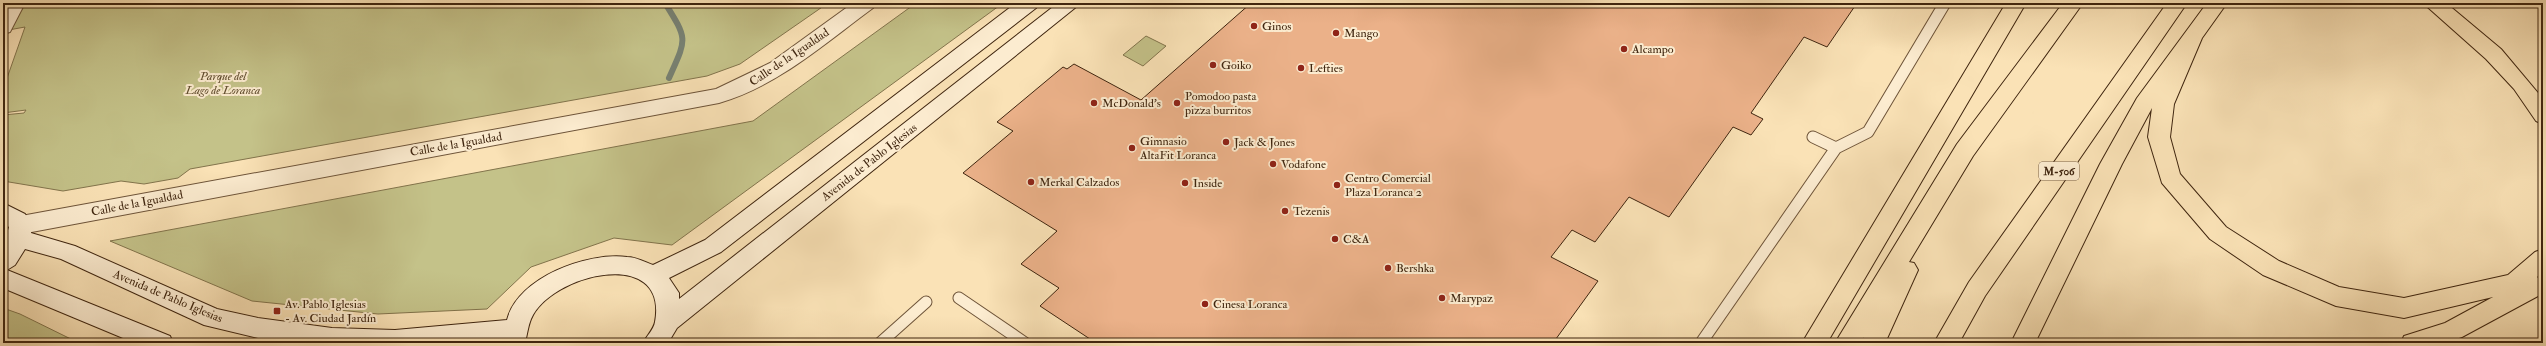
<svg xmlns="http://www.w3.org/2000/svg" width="2546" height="346" font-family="'IM FELL Double Pica',serif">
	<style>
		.green { fill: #c4c289; stroke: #82744c }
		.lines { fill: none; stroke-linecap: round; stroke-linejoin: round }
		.stream { stroke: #788071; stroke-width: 6 }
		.building { fill: #ebb189; stroke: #3f250f }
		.service-casing { stroke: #6e5439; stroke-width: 13 }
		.minor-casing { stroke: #6e5439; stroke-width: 2 }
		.secondary-casing { stroke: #3f250f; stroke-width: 2 }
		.motorway-casing { stroke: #3f250f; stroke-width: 2 }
		.service { stroke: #fcecd0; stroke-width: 11 }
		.minor { fill: #fcecd0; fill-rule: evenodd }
		.secondary { fill: #fcecd0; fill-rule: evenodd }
		.motorway { fill: #fae2b6; fill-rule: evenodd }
		.poi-dot { fill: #8f2418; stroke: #fcecd0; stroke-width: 1.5 }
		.labels { text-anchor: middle; stroke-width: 4; stroke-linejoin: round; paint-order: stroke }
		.shield { fill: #fcecd0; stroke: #786149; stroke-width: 1 }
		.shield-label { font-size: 11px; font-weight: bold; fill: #3f250f }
		.poi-label { font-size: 12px; fill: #3f250f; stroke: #fcecd0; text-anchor: start }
		.street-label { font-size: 12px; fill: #3f250f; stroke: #fcecd0 }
		.park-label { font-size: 12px; font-style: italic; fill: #604c2e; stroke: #fcecd0 }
	</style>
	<rect width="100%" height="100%" fill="#fae2b6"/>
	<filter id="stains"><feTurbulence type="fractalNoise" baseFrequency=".005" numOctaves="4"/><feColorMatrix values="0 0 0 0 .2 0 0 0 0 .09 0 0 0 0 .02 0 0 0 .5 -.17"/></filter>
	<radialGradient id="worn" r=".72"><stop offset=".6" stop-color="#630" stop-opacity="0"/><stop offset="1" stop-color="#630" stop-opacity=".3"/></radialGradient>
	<path class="green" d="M3,3H828L740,64L707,76L190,169L178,178L144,184L121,181L63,191L3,181V115L24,113L26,110L3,113L6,81L25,27L3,31Z
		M916,3H1003L672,245L614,238L531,267L487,309L378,314L252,301L110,241L753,121Z
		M1146,36L1166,46L1143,66L1123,55Z
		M3,308L20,314L79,343H3Z"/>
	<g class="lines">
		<path class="stream" d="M665,3C688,40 687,38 669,78"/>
	</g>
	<path class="building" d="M1251,3H1857L1827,47L1804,37L1751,113L1763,119L1751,135L1733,127L1669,217L1629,197L1595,242L1572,230L1551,257L1598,281L1553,343H1096L1040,306L1059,288L1021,264L1057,231L963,173L1013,131L997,122L1063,67L1067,69L1074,64L1141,100Z"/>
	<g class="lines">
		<g class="service-casing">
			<path id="service" d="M1813,137L1836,148
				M959,298L1025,343
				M880,343L926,302
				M1701,343L1836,148L1868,132L1945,3"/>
		</g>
		<g class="minor-casing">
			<path id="minor" d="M5,3H25L10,32L3,34V7Z
				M853,3H876L873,8C825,43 778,86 719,103L21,234L13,231L10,225L13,219L21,216L716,89L770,63Z"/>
		</g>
		<g class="secondary-casing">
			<path id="secondary" d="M1016,3H1039L1036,8L721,252L669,278L679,293V299L1058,3H1081L677,328L668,343H643C646,337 654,329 655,322C669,245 550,274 531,319C528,326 527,335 525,343H501L502,340L469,343H295L258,338L204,325L61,259L25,249L15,265L7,270L170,336L173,343H135L3,288V246L9,227L3,223V203L25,214L32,225L31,233L75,246L217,309L258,318L332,328L395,330L507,320C518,277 588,252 627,257C636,257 645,262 653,265L705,240Z"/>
		</g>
		<g class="motorway-casing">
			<path id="motorway" d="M2006,3H2026L1827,343H1802Z
				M2063,3H2083L1973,156L1909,262L1914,263L1918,270L1885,343H1861L1864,337L1860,343H1835L1957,144Z
				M2167,3H2187L1985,296L1959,343H1934L1969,282Z
				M2207,3H2227L2202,38L2174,104L2170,137L2180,174L2226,227L2279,261L2339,287L2404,298L2508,275L2535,252L2543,249V272L2537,277L2543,282V288L2538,296L2462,337L2444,343H2401L2404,336L2445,323L2493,297L2404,318L2336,306L2263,275L2210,239L2162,183L2148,137L2152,108L2122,164L2035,343H2011L2100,164L2137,98Z
				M2423,3H2446L2501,49L2543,99V124L2536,121L2514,89L2486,59Z"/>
		</g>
		<use href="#service" class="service"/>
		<use href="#minor" class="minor"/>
		<use href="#secondary" class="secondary"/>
		<use href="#motorway" class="motorway"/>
	</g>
	<g class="poi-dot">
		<circle cx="1254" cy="26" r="4"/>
		<circle cx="1336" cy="33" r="4"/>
		<circle cx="1624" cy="49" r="4"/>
		<circle cx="1213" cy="65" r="4"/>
		<circle cx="1301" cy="68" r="4"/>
		<circle cx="1094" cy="103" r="4"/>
		<circle cx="1177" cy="103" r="4"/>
		<circle cx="1226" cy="142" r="4"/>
		<circle cx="1132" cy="148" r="4"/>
		<circle cx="1273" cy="164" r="4"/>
		<circle cx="1031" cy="182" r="4"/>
		<circle cx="1185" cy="183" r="4"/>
		<circle cx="1337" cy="185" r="4"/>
		<circle cx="1285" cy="211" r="4"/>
		<circle cx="1335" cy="239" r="4"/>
		<circle cx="1388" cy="268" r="4"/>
		<circle cx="1442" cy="298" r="4"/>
		<circle cx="1205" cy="304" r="4"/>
		<rect x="273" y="307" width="8" height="8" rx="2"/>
	</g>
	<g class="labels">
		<rect class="shield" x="2039" y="162" width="40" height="18" rx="3"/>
		<g class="shield-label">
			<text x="2059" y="175">M-506</text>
		</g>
		<g class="poi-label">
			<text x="1262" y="30">Ginos</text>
			<text x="1344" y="37">Mango</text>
			<text x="1632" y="53">Alcampo</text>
			<text x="1221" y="69">Goiko</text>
			<text x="1309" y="72">Lefties</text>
			<text x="1185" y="100">Pomodoo pasta<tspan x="1185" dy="14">pizza burritos</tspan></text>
			<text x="1102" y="107">McDonald's</text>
			<text x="1140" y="145">Gimnasio<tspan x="1140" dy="14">AltaFit Loranca</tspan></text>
			<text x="1234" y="146">Jack &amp; Jones</text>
			<text x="1281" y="168">Vodafone</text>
			<text x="1345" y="182">Centro Comercial<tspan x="1345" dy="14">Plaza Loranca 2</tspan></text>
			<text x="1039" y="186">Merkal Calzados</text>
			<text x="1193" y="187">Inside</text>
			<text x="1293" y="215">Tezenis</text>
			<text x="1343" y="243">C&amp;A</text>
			<text x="1396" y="272">Bershka</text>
			<text x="1450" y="302">Marypaz</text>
			<text x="285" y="308">Av. Pablo Iglesias<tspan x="285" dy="14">- Av. Ciudad Jardín</tspan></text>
			<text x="1213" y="308">Cinesa Loranca</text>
		</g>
		<g class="street-label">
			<text transform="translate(789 57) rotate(-34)" y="4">Calle de la Igualdad</text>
			<text transform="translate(456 144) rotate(-10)" y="4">Calle de la Igualdad</text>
			<text transform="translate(869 162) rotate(-38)" y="4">Avenida de Pablo Iglesias</text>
			<text transform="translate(137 203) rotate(-11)" y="4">Calle de la Igualdad</text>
			<text transform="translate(168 296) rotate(23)" y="4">Avenida de Pablo Iglesias</text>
		</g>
		<g class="park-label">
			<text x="223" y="80">Parque del<tspan x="223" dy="14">Lago de Loranca</tspan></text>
		</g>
	</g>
	<rect width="2546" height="346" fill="none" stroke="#fae2b6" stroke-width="16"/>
	<rect x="4" y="4" width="2538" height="338" fill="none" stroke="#3f250f" stroke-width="2"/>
	<rect x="8" y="8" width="2530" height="330" fill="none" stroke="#3f250f"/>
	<rect width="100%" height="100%" filter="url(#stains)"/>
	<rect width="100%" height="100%" fill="url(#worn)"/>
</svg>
